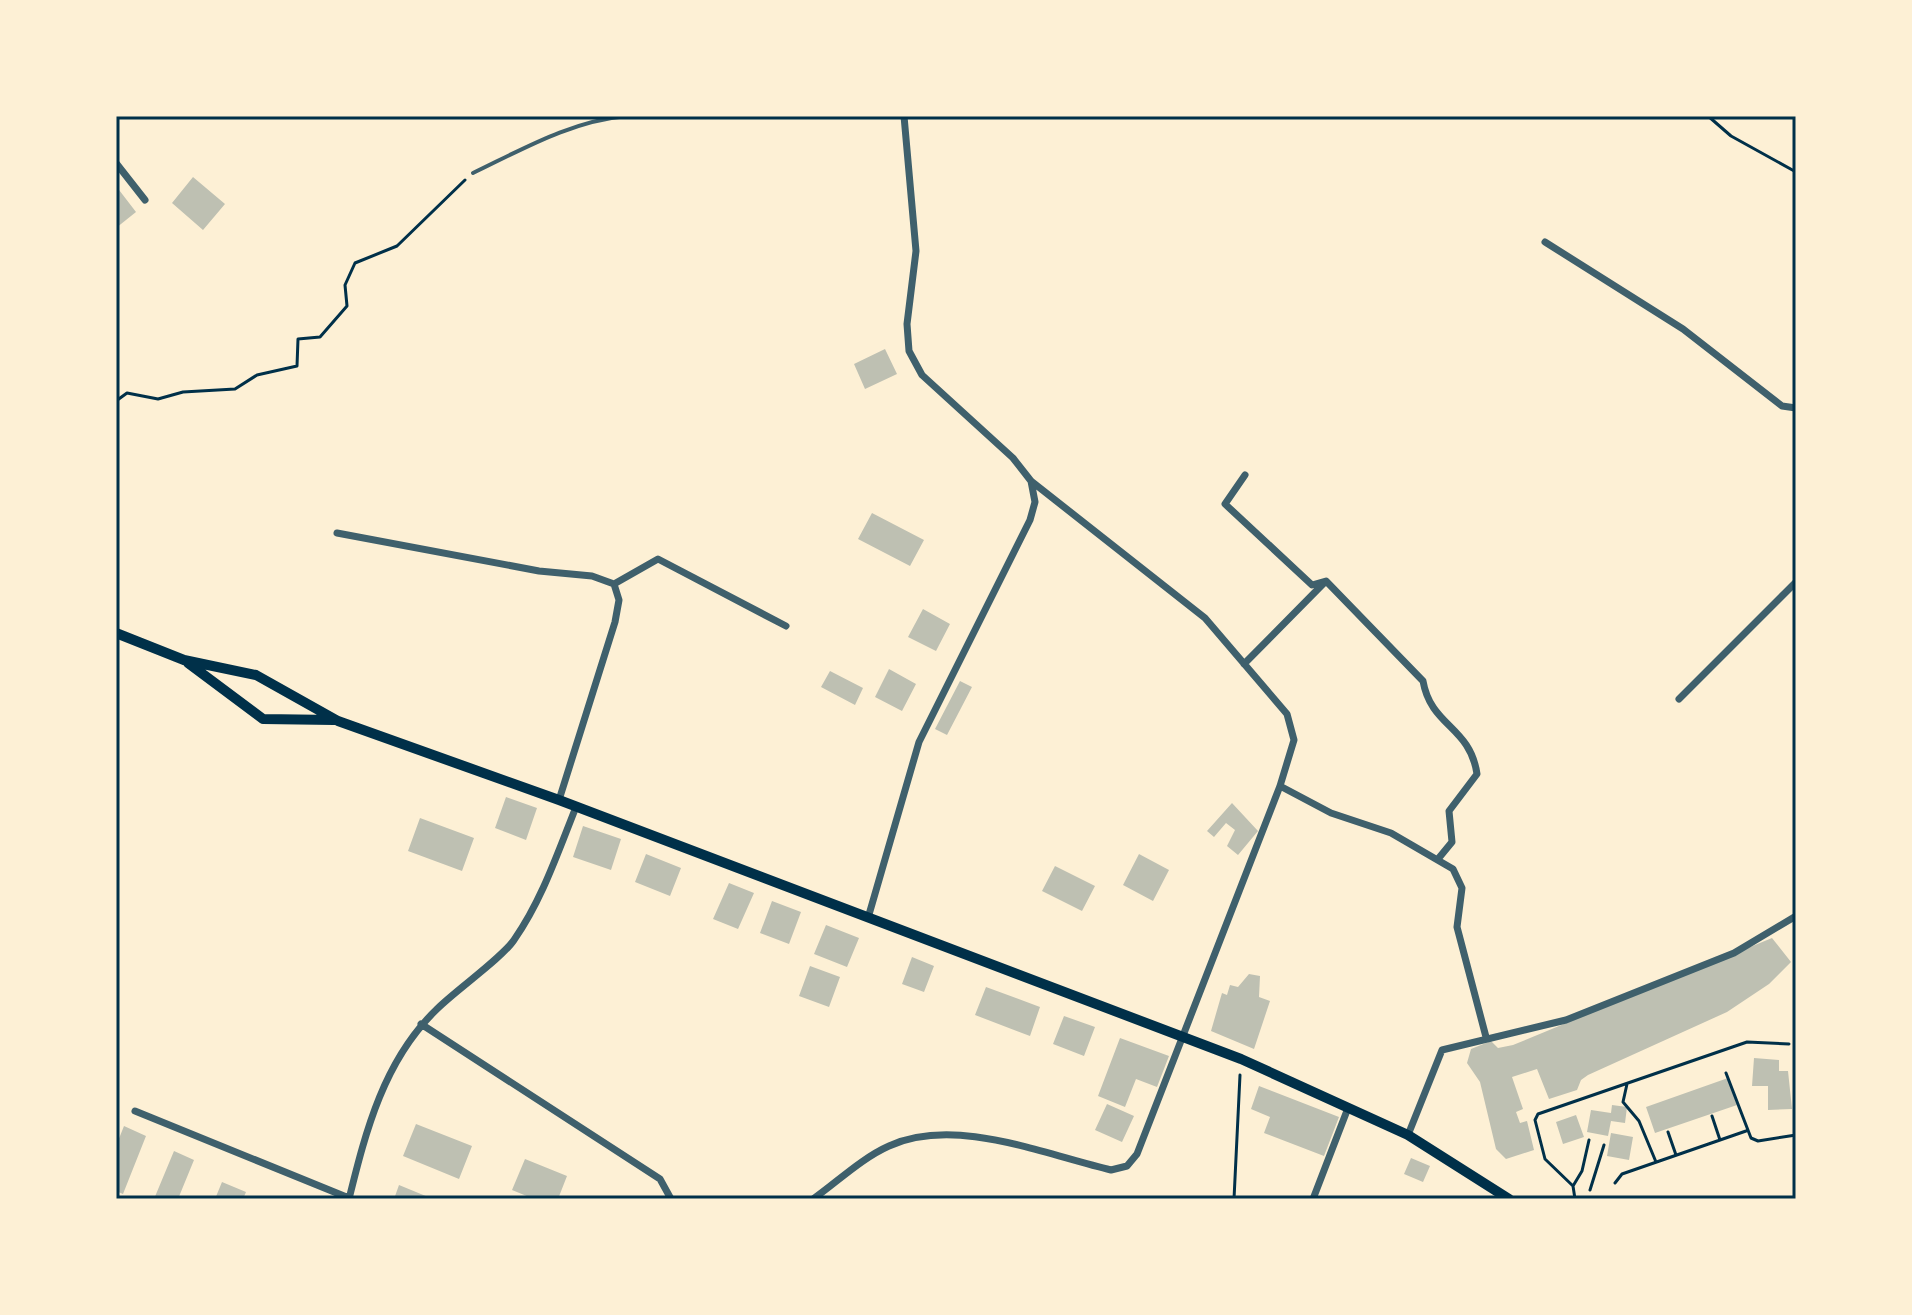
<svg xmlns="http://www.w3.org/2000/svg" width="1912" height="1315" font-family="'Alegreya Sans',sans-serif">
	<style>
		.building { fill: #bec0b2 }
		.lines { fill: none; stroke-linecap: round; stroke-linejoin: round }
		.path { stroke: #003049; stroke-width: 3 }
		.service { stroke: #3f606c; stroke-width: 4 }
		.minor { stroke: #3f606c; stroke-width: 7 }
		.secondary { stroke: #003049; stroke-width: 10 }
		.neatline { fill: none; stroke: #003049; stroke-width: 3 }
	</style>
	<rect width="100%" height="100%" fill="#fdf0d5"/>
	<path class="building" d="M193,177L225,204L203,230L172,203Z
		M116,186L136,212L116,228Z
		M885,349L897,374L865,389L854,364Z
		M872,513L924,540L910,566L858,539Z
		M923,609L950,624L936,651L908,637Z
		M889,669L916,684L902,711L875,697Z
		M830,671L863,688L855,705L821,687Z
		M960,681L972,687L947,735L935,729Z
		M506,797L537,808L526,840L495,828Z
		M1232,803L1258,831L1238,855L1227,846L1235,830L1226,823L1214,837L1207,831Z
		M420,818L474,838L462,871L408,851Z
		M583,826L621,839L611,870L573,857Z
		M646,854L681,868L670,896L635,882Z
		M1139,854L1169,870L1153,901L1123,885Z
		M1055,866L1095,886L1082,911L1042,891Z
		M729,883L754,893L738,929L713,919Z
		M772,901L801,912L789,944L760,933Z
		M826,925L859,938L847,967L814,954Z
		M1772,938L1791,962L1769,984L1727,1012L1588,1075L1581,1080L1577,1090L1549,1099L1537,1069L1512,1077L1523,1109L1516,1112L1520,1123L1527,1121L1534,1150L1506,1159L1496,1149L1480,1082L1467,1063L1471,1049L1491,1041L1498,1048L1513,1045Z
		M912,957L934,966L924,992L902,984Z
		M810,966L840,977L829,1007L799,996Z
		M1249,974L1260,976L1259,997L1270,1001L1254,1049L1211,1031L1222,993L1227,995L1230,985L1238,987Z
		M986,987L1040,1007L1030,1036L975,1015Z
		M1064,1016L1095,1027L1084,1056L1053,1044Z
		M1120,1038L1169,1056L1157,1087L1136,1079L1125,1107L1098,1096Z
		M1754,1058L1779,1060V1071H1788L1792,1109L1768,1110V1086H1752Z
		M1728,1078L1737,1105L1655,1133L1646,1107Z
		M1259,1086L1339,1117L1324,1156L1264,1133L1270,1117L1251,1109Z
		M1107,1104L1134,1116L1122,1142L1095,1130Z
		M1612,1105L1627,1107L1625,1123L1611,1121L1608,1136L1587,1132L1591,1110L1611,1113Z
		M1576,1115L1584,1137L1563,1144L1556,1122Z
		M416,1124L472,1146L459,1179L403,1156Z
		M124,1126L146,1136L123,1194L116,1191V1146Z
		M1611,1133L1633,1137L1629,1160L1607,1156Z
		M174,1151L194,1160L178,1199H154Z
		M1411,1158L1430,1166L1423,1182L1404,1174Z
		M525,1159L567,1176L558,1199H534L512,1190Z
		M222,1182L246,1192L243,1199H215Z
		M399,1185L433,1199H394Z"/>
	<g class="lines">
		<path class="path" d="M1708,116L1731,136L1796,172
			M116,401L127,393L158,399L183,392L235,389L257,375L297,366L298,339L320,337L347,306L345,285L355,263L397,246L465,180
			M1726,1073L1751,1138L1758,1141L1796,1135
			M1627,1084L1623,1102L1639,1121L1656,1162
			M1712,1116L1720,1140
			M1668,1132L1676,1155
			M1615,1183L1622,1174L1746,1131
			M1573,1186L1582,1171L1589,1140
			M1590,1190L1604,1145
			M1234,1199L1240,1075
			M1575,1199L1573,1186L1545,1159L1535,1120L1538,1114L1747,1042L1789,1044"/>
		<path class="service" d="M473,173C523,149 571,121 627,116"/>
		<path class="minor" d="M116,163L145,200
			M1545,242L1683,329L1782,406L1796,408
			M1245,475L1225,504L1312,585L1326,581L1423,681C1431,727 1470,726 1477,774L1449,811L1452,842L1438,859
			M337,533L539,571L592,576L614,584
			M614,584L658,559L786,626
			M1244,664L1324,583
			M1679,699L1796,582
			M1280,786L1331,813L1391,833L1453,869L1462,888L1457,927L1486,1037
			M559,800L615,622L619,600L614,584
			M868,918L919,742L1030,520L1035,502L1031,481
			M421,1024L660,1179L671,1199
			M135,1111L349,1198
			M1408,1135L1442,1050L1566,1020L1734,953L1796,916
			M349,1199C366,1130 384,1060 437,1009C456,990 502,958 514,940C542,900 558,852 576,807
			M813,1199C837,1182 862,1158 889,1146C955,1116 1043,1154 1111,1170L1127,1166L1137,1154L1280,786L1294,740L1287,714L1205,618L1031,481L1013,458L922,375L909,351L907,324L916,251L904,116
			M1313,1199L1348,1108"/>
		<path class="secondary" d="M116,633L184,660L256,675L338,721L559,800L1241,1059L1408,1135L1509,1199
			M188,663L263,719L334,720"/>
	</g>
	<rect width="1912" height="1315" fill="none" stroke="#fdf0d5" stroke-width="236"/>
	<rect x="118" y="118" width="1676" height="1079" class="neatline"/>
</svg>
